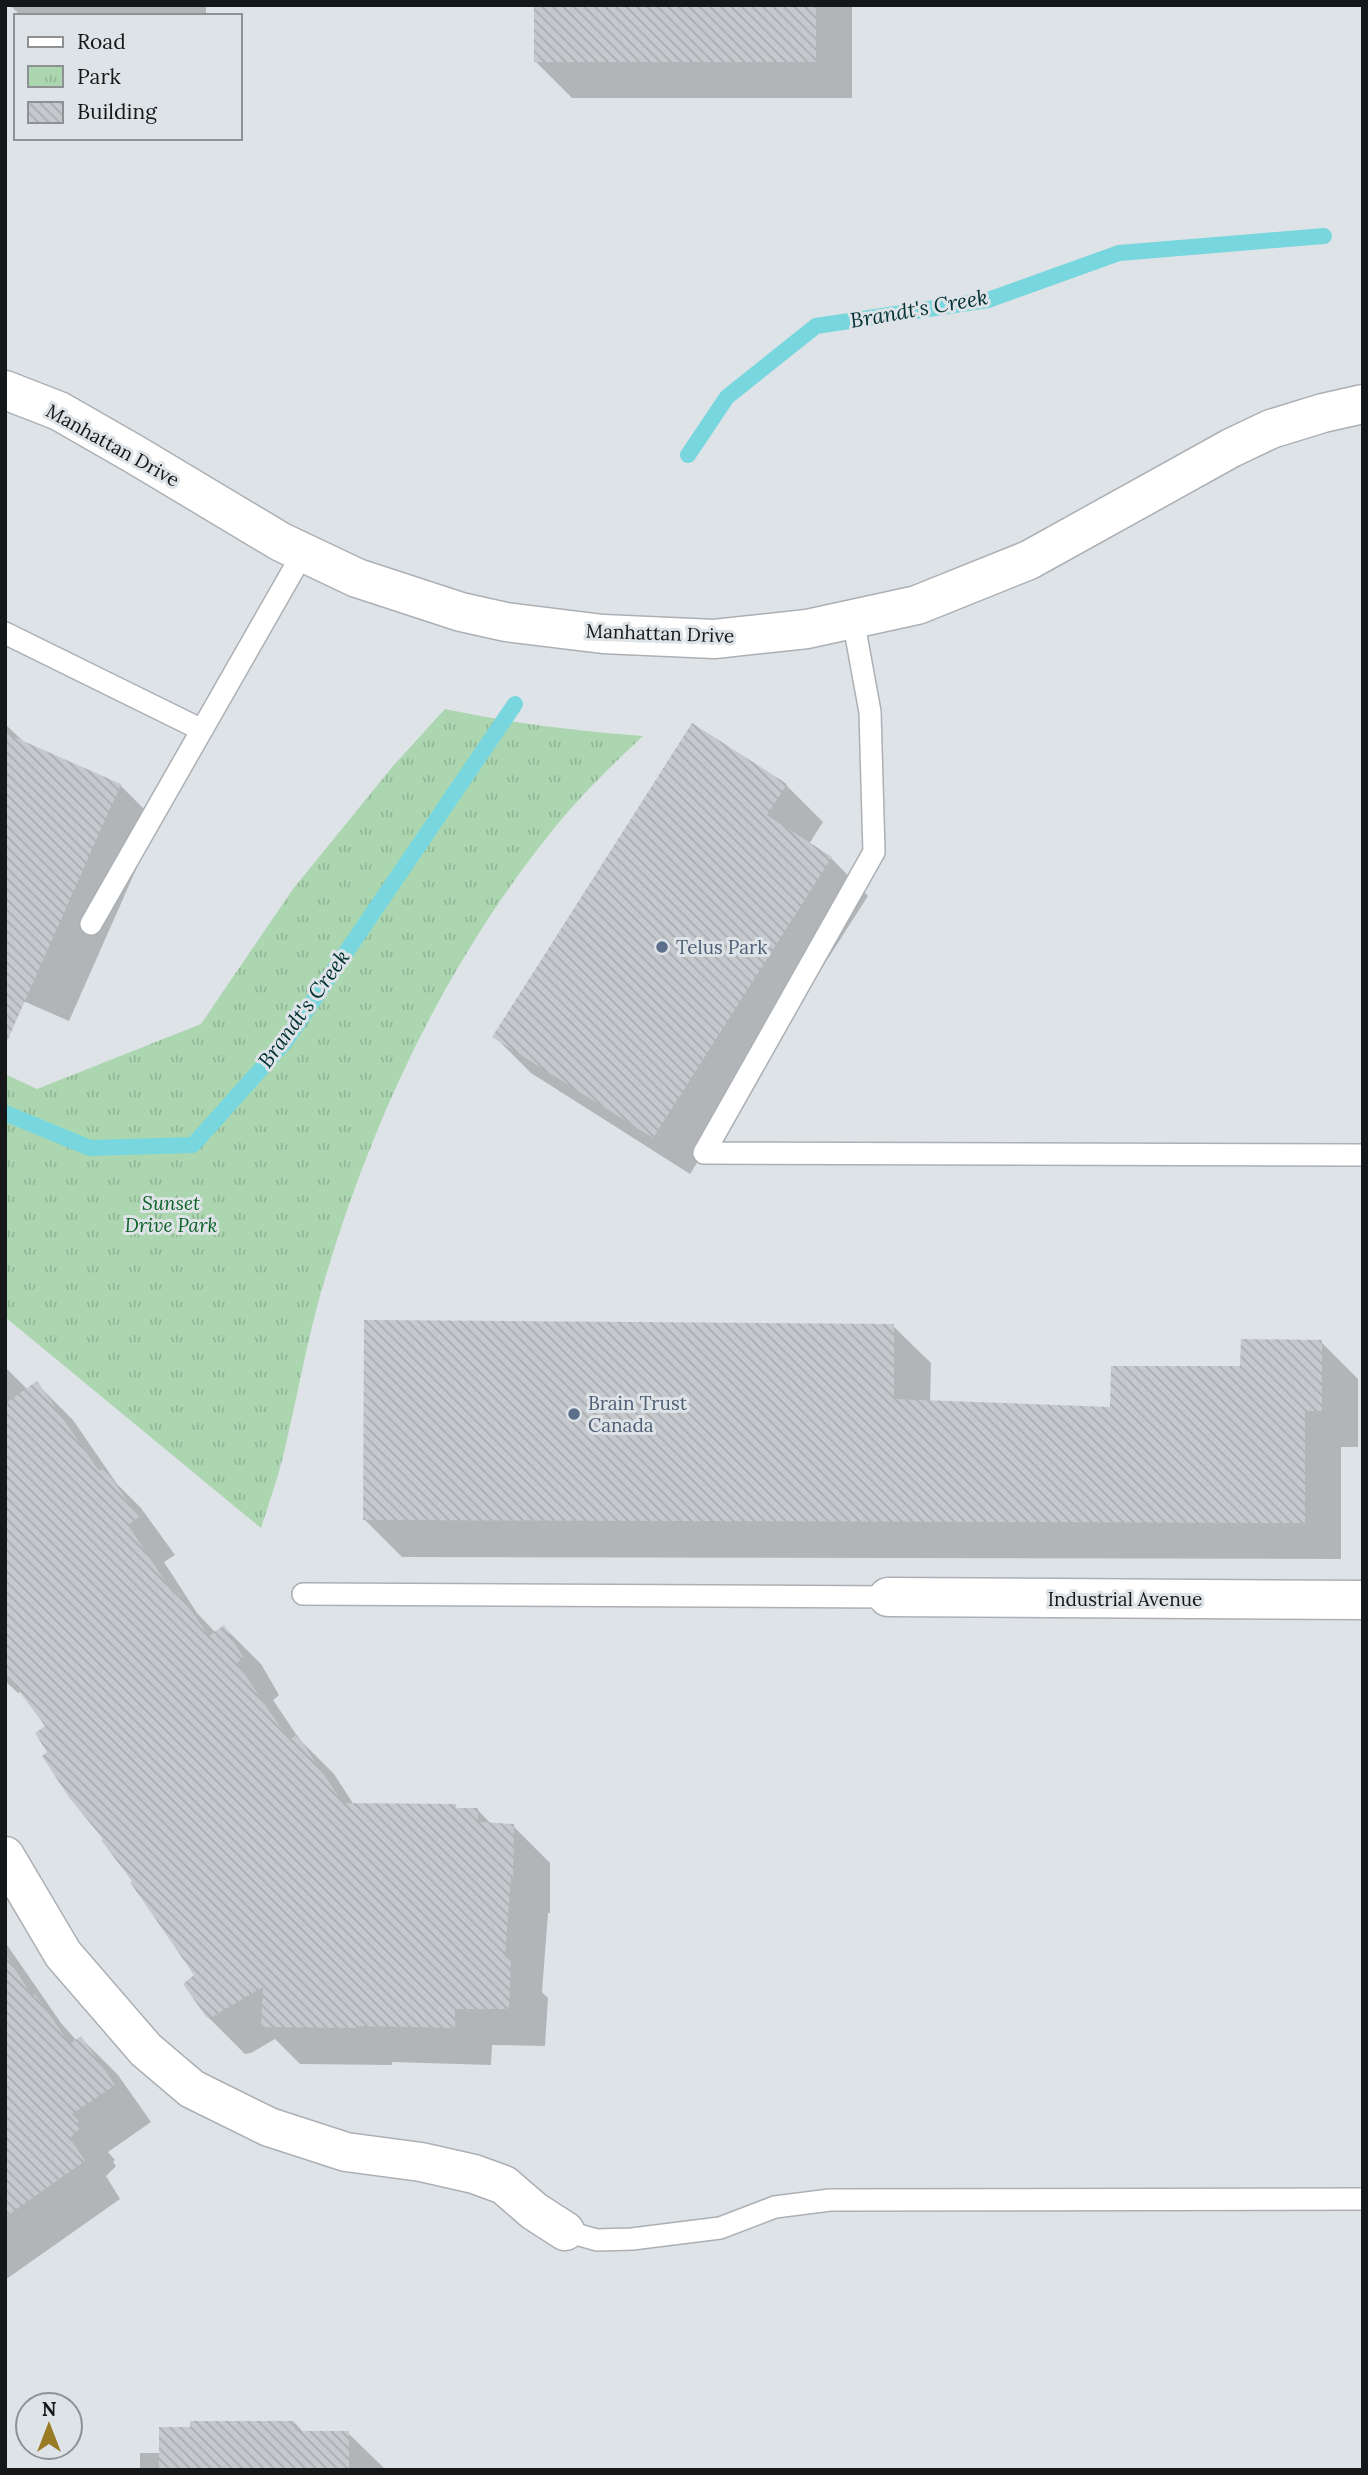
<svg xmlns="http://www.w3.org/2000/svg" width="1368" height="2475" font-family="Lora,serif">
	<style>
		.park { fill: url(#park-tufts) }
		.shadow { fill: #0003 }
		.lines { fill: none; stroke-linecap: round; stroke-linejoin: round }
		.stream { stroke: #78d7de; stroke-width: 16 }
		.building { fill: url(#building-back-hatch) }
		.lane-casing { stroke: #acb0b4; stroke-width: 24 }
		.street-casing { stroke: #acb0b4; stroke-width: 41 }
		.lane { stroke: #fff; stroke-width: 21 }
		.street { stroke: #fff; stroke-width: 38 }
		.service-dot { fill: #5c6f8a; stroke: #dee3e7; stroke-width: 2.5 }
		.labels { text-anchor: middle; stroke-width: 6; stroke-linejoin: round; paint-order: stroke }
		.street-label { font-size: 19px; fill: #161718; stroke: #dee3e7 }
		.service-label { font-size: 19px; fill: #4e5e75; stroke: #dee3e7; text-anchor: start }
		.park-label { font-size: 19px; font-style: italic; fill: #0c6227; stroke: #dee3e7 }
		.water-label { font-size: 21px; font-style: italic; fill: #003033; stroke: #dee3e7 }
	</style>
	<defs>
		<pattern id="park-tufts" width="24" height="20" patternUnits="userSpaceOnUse" patternTransform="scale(1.75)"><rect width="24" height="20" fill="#abd6b0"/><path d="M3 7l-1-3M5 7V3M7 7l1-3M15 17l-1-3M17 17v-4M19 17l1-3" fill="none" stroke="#92b797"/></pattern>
		<pattern id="building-back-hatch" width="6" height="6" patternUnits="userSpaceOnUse" patternTransform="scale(1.75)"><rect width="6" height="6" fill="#c5c9cd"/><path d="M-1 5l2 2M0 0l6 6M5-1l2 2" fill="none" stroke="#a8acaf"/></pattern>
	</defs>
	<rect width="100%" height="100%" fill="#dee3e7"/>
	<path class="park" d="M445,709C511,723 576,731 643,736C611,766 579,797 552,831C443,966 369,1126 321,1292C306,1345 297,1399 284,1452C278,1478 269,1503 261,1528L5,1317V1074L37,1089L201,1024L293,889L393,766Z"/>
	<path class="shadow" d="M10,5H206V16H21Z
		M535,5H852V98H572L535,61Z
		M5,724L26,744L120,785L157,822L69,1021L5,993Z
		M786,785L823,822L809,844L831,858L868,896L690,1174L531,1073L494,1036Z
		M893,1326L931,1363L930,1402L1112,1409L1321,1342L1358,1379V1447H1341V1559L402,1557L365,1520Z
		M5,1367L28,1390L36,1383L73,1420L117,1484L141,1508L175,1555L164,1562L197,1613L216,1633L224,1627L261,1664L279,1695L273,1700L300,1740L334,1774L354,1805L455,1806L458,1809H477L492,1825L513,1826L550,1863V1913H548L542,1992L548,1998L545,2046L492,2045L491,2065L392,2062V2065L300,2064L275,2039L251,2053L245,2054L208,2017L196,1975L49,1753L47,1726L20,1692L18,1693L5,1681Z
		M5,1942L61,2023L77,2041L81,2038L118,2075L151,2122L108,2152L115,2160L113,2162L116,2166L106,2176L120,2199L5,2280Z
		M294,2422L304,2433H348L386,2470H140V2453H161Z"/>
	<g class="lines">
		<path class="stream" d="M688,455L727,397L816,326L988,300L1119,253L1324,236
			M5,1113L90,1148L193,1145L285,1042L515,704"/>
	</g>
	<path class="building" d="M534,5H816V62H534Z
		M692,723L787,784L767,815L832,857L653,1138L492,1037Z
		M5,733L121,784L5,1046Z
		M364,1320L894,1324V1399L1110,1407L1111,1366H1240L1241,1339L1322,1340V1411H1305V1523L363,1520Z
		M37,1381L99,1471L104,1468L139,1517L128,1525L174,1595L178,1592L209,1636L224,1625L243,1657L237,1663L289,1740L297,1735L343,1803L456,1804V1808H478V1822L514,1824L513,1877H511L505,1957L511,1959L509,2009H455V2028L356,2026V2028L261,2027L263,1987L212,2017L211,2015L207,2018L183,1984L194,1975L130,1882L132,1881L101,1840L103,1839L68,1796L42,1756L47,1752L35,1733L45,1726L5,1672V1404Z
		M5,1953L32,1996L35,1994L70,2044L81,2036L115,2085L72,2114L79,2121L77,2124L80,2128L70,2138L85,2161L5,2217Z
		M190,2421H294L296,2431H349V2470H159V2427H190Z"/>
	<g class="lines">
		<g class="lane-casing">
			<path id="lane" d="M853,619L870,712L874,852L704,1153L1363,1155
				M5,633L202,730
				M91,924L303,553
				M303,1594L888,1597
				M565,2231L597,2240L632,2239L720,2228L775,2207L830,2200L1363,2199"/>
		</g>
		<g class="street-casing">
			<path id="street" d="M5,390L59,411L134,454L281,542L357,578L461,612L506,622L603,634L714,639L807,629L917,605L1029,560L1231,448L1271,429L1323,413L1363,404
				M888,1597L1363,1600
				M5,1856L63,1954L146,2050L192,2089L269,2127L346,2152L421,2162L474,2174L504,2185L534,2211L565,2231"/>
		</g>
		<use href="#lane" class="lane"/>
		<use href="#street" class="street"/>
	</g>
	<g class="service-dot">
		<circle cx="662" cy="947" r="7"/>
		<circle cx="574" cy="1414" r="7"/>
	</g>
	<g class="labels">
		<g class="street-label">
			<text transform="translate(113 445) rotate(29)" y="7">Manhattan Drive</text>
			<text transform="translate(660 633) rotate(2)" y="7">Manhattan Drive</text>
			<text x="1125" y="1606">Industrial Avenue</text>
		</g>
		<g class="service-label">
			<text x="676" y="954">Telus Park</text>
			<text x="588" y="1410">Brain Trust<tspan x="588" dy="22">Canada</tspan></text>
		</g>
		<g class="park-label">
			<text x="171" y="1210">Sunset<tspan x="171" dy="22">Drive Park</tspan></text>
		</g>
		<g class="water-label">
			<text transform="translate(919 309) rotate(-10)" y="7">Brandt's Creek</text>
			<text transform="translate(304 1009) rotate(-54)" y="7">Brandt's Creek</text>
		</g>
	</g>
	<rect width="1368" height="2475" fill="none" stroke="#161718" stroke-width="14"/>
	<rect x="14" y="14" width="228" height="126" fill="#dee3e7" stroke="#8e9194" stroke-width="2"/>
	<rect x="28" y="37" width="35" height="10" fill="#ffffff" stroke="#8e9194" stroke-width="2"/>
	<text x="77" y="49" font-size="21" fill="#161718">Road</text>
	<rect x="28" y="66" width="35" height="21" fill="url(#park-tufts)" stroke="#8e9194" stroke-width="2"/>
	<text x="77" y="84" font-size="21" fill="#161718">Park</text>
	<rect x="28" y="102" width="35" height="21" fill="url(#building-back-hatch)" stroke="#8e9194" stroke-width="2"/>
	<text x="77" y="119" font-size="21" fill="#161718">Building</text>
	<g transform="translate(49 2426)"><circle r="33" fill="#dee3e7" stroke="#8e9194" stroke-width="2"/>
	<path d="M0-5L12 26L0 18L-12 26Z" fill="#987b24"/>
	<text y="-10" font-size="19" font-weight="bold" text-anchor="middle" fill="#161718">N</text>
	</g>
</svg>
